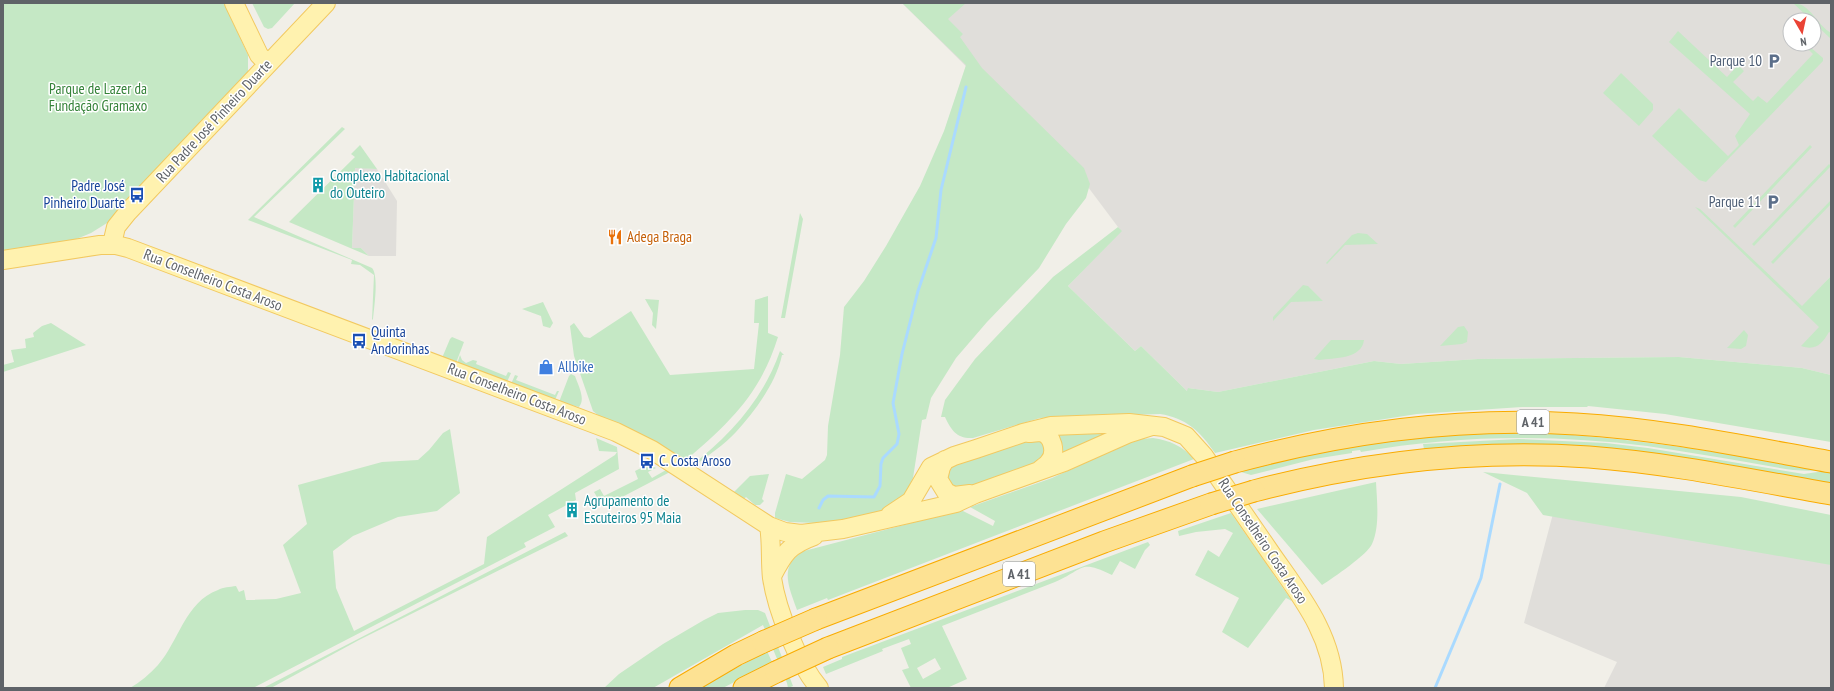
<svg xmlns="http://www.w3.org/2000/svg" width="1834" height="691" font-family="'PT Sans Narrow',sans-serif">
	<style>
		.industrial { fill: #e0deda; fill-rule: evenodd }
		.green { fill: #c5e8c5; fill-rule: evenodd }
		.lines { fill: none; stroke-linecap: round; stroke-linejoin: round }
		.stream { stroke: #aadaff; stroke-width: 3 }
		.major-casing { stroke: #f2c960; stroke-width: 20 }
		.highway-casing { stroke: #f9ab00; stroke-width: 23 }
		.major { stroke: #fff2af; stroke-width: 18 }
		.highway { stroke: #fde293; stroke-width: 21 }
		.highway-bridge-casing { stroke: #f9ab00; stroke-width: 23; stroke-linecap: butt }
		.highway-bridge { stroke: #fde293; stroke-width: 21 }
		.labels { text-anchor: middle; stroke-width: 3; stroke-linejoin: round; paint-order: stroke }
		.shield { fill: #fff; stroke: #8f9295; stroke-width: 1 }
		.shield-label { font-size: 14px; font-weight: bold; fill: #5f6368 }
		.service-label { font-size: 15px; fill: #4e5e75; stroke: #fff; text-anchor: end }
		.park-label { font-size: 15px; fill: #348238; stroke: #fff }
		.street-label { font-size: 15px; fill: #5f6368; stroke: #fff }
		.culture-label { font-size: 15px; fill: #0d838f; stroke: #fff; text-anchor: start }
		.transit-label { font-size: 15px; fill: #164399; stroke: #fff; text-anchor: start }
		.food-label { font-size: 15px; fill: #c56008; stroke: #fff; text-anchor: start }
		.shop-label { font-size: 15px; fill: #366cbe; stroke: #fff; text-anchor: start }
	</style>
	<rect width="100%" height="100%" fill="#f1efe8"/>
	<path class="industrial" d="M902,3H1831V276L1803,306L1831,333V375L1802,368L1679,357L1478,359L1401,364L1374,361L1218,392L1188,388V392L1141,346L1135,351L1068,286L1121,231L1088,187ZM1790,20H1814V44H1790Z
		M355,167L377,169L397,201L396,256H369L361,248H352Z
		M1554,510L1831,564V688H1604L1617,662L1524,623Z"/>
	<path class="green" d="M3,3H224L248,55V73L107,223L91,233L74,240L3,252Z
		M252,3H295L272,28L268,29L264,27Z
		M902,3H966L948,19L963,34L960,37L982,68L1084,168L1090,184L1086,198L1066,224L1039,268L987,322L956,358L931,398L926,419L922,420L913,478L906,492L893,509L857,518L816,523L790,522L775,518V513L786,474L802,479L825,460L827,455L828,426L840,355L844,307L864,281L886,246L920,186L944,131L966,65Z
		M1793,3C1810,3 1817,25 1831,33V39L1814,23V20H1811Z
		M1678,31L1727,77L1738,65L1744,71L1733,82L1753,101L1758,96L1767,103L1813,54L1807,48L1809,46L1823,58V61L1706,182L1699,180L1652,136L1679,108L1728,156L1739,145L1735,136L1750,114L1669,42Z
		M1621,73L1653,104V110L1639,126L1603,93Z
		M342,127L345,129L254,217L372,268C379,276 374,308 373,319L372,320L374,275L360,265L351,264L352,260L248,220Z
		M360,145L377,169L355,168L352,248H361L369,256L289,222L355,157L351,154Z
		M1810,145L1812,147L1735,228L1733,226Z
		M1829,164L1831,166L1754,246L1752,244L1755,241Z
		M1831,200V204L1773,264L1771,262Z
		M1695,207L1700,209L1802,306L1831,276V333L1829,332C1822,344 1816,351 1801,346L1819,327Z
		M800,213L803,219L785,318H781Z
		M1118,227L1122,231L1068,286L1135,351L1141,346L1187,391L1188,388L1218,392L1374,361L1401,364L1478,359L1679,357L1802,368L1831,375V442L1665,414L1588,406L1587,407H1522L1417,414L1314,430L1215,453C1200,431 1186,418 1160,414L1040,418L973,438C957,439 951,430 945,417H941L945,400L975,359L1053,277Z
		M1358,233L1367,234L1378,244L1345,245L1327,264L1326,263L1352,235Z
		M1303,285L1308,286L1323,301L1291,302L1273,321V317Z
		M768,296V333L778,337C760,395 729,423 684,462L599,416L593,411L574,356L570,326L574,323L584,337L590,338L631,311L670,375L754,369L759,323H754L755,300Z
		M645,299L659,300L656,329L652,325L653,313Z
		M543,302L553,323L550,328L543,326L541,316L522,309Z
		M51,323L86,345L3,372V365L14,362L11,350L26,348L25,339L34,337L33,333L42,326Z
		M1464,326L1468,332L1467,342L1462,344L1440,346L1458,327Z
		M1744,330L1748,335L1746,346L1741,349L1727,348Z
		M452,337L464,342L456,363L442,358L450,339Z
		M1331,340H1364C1362,359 1334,358 1319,360L1314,359Z
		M780,351L784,355H782C776,383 755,411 736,432C724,445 707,456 693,467L691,466C730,435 763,400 780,351Z
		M460,355L462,360L466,363L473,360L477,361L476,364L506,376L508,372L511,373L507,382L457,364Z
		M571,374L575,376C578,385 586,399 579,407L559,402L569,376Z
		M515,375L518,376L516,380L555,395L557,391H559L555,400L511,384Z
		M1124,428L1062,456L1063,446L1056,432Z
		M450,429L460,493L437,511L398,517L353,536L333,551L336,588L354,631L484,564L487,537L615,455L617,452L599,451L596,438L617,447L619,469L575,493L576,500L548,515L555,527L524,543L526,547L253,688H130C140,682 150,674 158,665C179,641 185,602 218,590C223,587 230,587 236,586L239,592L244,590L246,600L276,599L301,593L283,545L307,524L298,485L382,462L418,460L429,450L443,433Z
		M1517,432C1620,435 1720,452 1821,470C1796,473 1771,466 1746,462C1713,456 1680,451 1647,446C1551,434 1456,435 1361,452L1360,450L1352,451V453L1314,459L1251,475L1241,472C1331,445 1424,434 1517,432Z
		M1034,437L1044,444L1045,459L967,491L955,490L947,479L950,466Z
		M1153,438C1169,440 1184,447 1194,459L828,600L827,598L797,610C789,587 778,565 804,551L961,510L993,526L995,521L970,507L1052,478L1128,443L1141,439Z
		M1518,439L1606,443L1648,448L1804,474L1824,471L1831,472V484C1696,463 1561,433 1424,449L1423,444Z
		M649,464L656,468L648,472L652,478L666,470L670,472L603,507L594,492L600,489L604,496L638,479L635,471Z
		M1483,472L1741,497L1831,515V565L1543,515L1527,493Z
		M769,474L762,499L764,501L760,505H755L746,497L744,499L734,492L750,476Z
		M1376,482C1377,501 1380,527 1372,544C1368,554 1333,578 1322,585L1257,509Z
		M1231,513L1292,601L1286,598L1248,648L1222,632L1239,598L1195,575L1208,550L1219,557L1233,533L1225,529L1196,532L1179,536L1178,531Z
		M565,532L568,536L359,640L271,688H263Z
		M1148,542L1150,545L1145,550L1135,569L1120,561L1112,575C1079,559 1085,569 1055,582L942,626L967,679L947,688H911L902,670L909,668L901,648L911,644L909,639L882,649L883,651L826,674L823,667L842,659V657ZM935,658L941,669L923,679L917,668Z
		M745,610H758L765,613L793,686L788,688L787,683L763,625L653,688H604L619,674L663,644L704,620L718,613Z
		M767,651L772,662L723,688H700Z"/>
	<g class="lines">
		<path class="stream" d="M819,508L823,500L828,496L874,497L880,486L881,464L883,458L897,444L899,434L893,403L902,354L918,291L936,238L941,190L966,87
			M1435,688L1481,578L1500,484"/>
		<g class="major-casing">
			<path id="major" d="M234,3L259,55L268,64
				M112,244L116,227L128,212L326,3
				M3,260L100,245H116L128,248L616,432L652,450L769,526L785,532L801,534L843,529L956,503L975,494L1064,462L1127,434L1152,426
				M1028,433C1032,433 1037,432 1041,432C1053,435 1057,453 1049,462C1047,465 1042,468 1039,471
				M945,460L941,467L938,479L946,492L954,496L970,494
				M890,515L911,501L931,467L954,456L976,449L1023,433L1051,426L1129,423L1164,427L1186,436L1204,456C1226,488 1248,520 1270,552C1299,594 1333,634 1334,688
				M769,526C772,543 770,561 772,578C777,611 798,663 819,688
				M772,576C784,553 789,545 814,536"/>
		</g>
		<g class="highway-casing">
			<path id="highway" d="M1235,462C1346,432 1461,417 1576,424C1662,429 1747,447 1831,462
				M1254,491C1364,462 1475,449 1589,457C1670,463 1751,480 1831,494
				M816,619L1192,476
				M828,648L1104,542L1211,504
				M680,688L736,655L763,642
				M744,688L776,672"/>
		</g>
		<use href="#major" class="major"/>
		<use href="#highway" class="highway"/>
		<g class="highway-bridge-casing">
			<path id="highway-bridge" d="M1192,476L1235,462
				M1211,504L1254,491
				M763,642L816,619
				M776,672L828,648"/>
		</g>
		<use href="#highway-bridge" class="highway-bridge"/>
	</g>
	<defs>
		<g id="parking-bare" transform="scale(1.2)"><path d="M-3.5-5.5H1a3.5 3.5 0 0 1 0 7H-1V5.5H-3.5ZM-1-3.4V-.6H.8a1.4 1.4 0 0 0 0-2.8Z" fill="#5c6f8a" stroke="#fff" stroke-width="2.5" paint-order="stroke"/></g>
		<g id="building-bare" transform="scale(1.2)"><path d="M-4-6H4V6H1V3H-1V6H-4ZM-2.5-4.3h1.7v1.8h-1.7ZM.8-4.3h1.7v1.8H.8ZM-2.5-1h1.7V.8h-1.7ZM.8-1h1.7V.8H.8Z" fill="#0f9aa8" stroke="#fff" stroke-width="2.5" paint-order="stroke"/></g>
		<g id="bus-bare" transform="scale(1.2)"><path d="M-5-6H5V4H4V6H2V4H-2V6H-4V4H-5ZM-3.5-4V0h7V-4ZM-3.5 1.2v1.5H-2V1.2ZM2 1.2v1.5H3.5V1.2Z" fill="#1a4fb4" stroke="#fff" stroke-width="2.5" paint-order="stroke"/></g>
		<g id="restaurant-bare" transform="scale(1.2)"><path d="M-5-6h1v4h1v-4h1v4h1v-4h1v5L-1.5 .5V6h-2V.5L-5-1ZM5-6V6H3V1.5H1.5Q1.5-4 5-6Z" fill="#e8710a" stroke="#fff" stroke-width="2.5" paint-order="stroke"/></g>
		<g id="shop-bare" transform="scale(1.2)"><path d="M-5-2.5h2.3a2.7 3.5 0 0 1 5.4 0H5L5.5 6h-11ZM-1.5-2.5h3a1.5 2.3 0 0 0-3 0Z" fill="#3f7fe0" stroke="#fff" stroke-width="2.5" paint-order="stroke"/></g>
	</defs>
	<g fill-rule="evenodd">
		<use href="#parking-bare" x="1774" y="61"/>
		<use href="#building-bare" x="318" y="185"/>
		<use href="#bus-bare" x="137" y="195"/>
		<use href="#parking-bare" x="1773" y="202"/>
		<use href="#restaurant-bare" x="615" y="237"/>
		<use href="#bus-bare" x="359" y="341"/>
		<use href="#shop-bare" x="546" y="367"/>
		<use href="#bus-bare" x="647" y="461"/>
		<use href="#building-bare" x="572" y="510"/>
	</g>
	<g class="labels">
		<g class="shield">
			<rect x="1517" y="410" width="32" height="24" rx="3"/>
			<rect x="1003" y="562" width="32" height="24" rx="3"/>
		</g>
		<g class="shield-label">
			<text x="1533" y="427">A 41</text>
			<text x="1019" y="579">A 41</text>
		</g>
		<g class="service-label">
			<text x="1762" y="66">Parque 10</text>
			<text x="1761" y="207">Parque 11</text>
		</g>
		<g class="park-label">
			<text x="98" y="94">Parque de Lazer da<tspan x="98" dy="17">Fundação Gramaxo</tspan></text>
		</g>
		<g class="street-label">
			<text transform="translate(214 121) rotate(-47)" y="5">Rua Padre José Pinheiro Duarte</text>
			<text transform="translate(213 280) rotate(21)" y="5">Rua Conselheiro Costa Aroso</text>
			<text transform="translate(517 394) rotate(21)" y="5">Rua Conselheiro Costa Aroso</text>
			<text transform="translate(1263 541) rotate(56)" y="5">Rua Conselheiro Costa Aroso</text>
		</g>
		<g class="culture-label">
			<text x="330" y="181">Complexo Habitacional<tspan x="330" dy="17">do Outeiro</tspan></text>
			<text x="584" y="506">Agrupamento de<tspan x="584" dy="17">Escuteiros 95 Maia</tspan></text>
		</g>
		<g class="transit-label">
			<text x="125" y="191" text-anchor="end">Padre José<tspan x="125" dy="17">Pinheiro Duarte</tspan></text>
			<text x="371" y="337">Quinta<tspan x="371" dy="17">Andorinhas</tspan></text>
			<text x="659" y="466">C. Costa Aroso</text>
		</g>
		<g class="food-label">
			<text x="627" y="242">Adega Braga</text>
		</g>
		<g class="shop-label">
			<text x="558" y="372">Allbike</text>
		</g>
	</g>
	<rect width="1834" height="691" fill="none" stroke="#5f6368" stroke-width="8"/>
	<g transform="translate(1802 32) rotate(171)"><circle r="19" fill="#ffffff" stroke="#bfc1c3"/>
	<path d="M0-3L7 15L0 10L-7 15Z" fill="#ea4335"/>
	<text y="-6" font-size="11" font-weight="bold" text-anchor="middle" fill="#5f6368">N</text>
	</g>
</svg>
